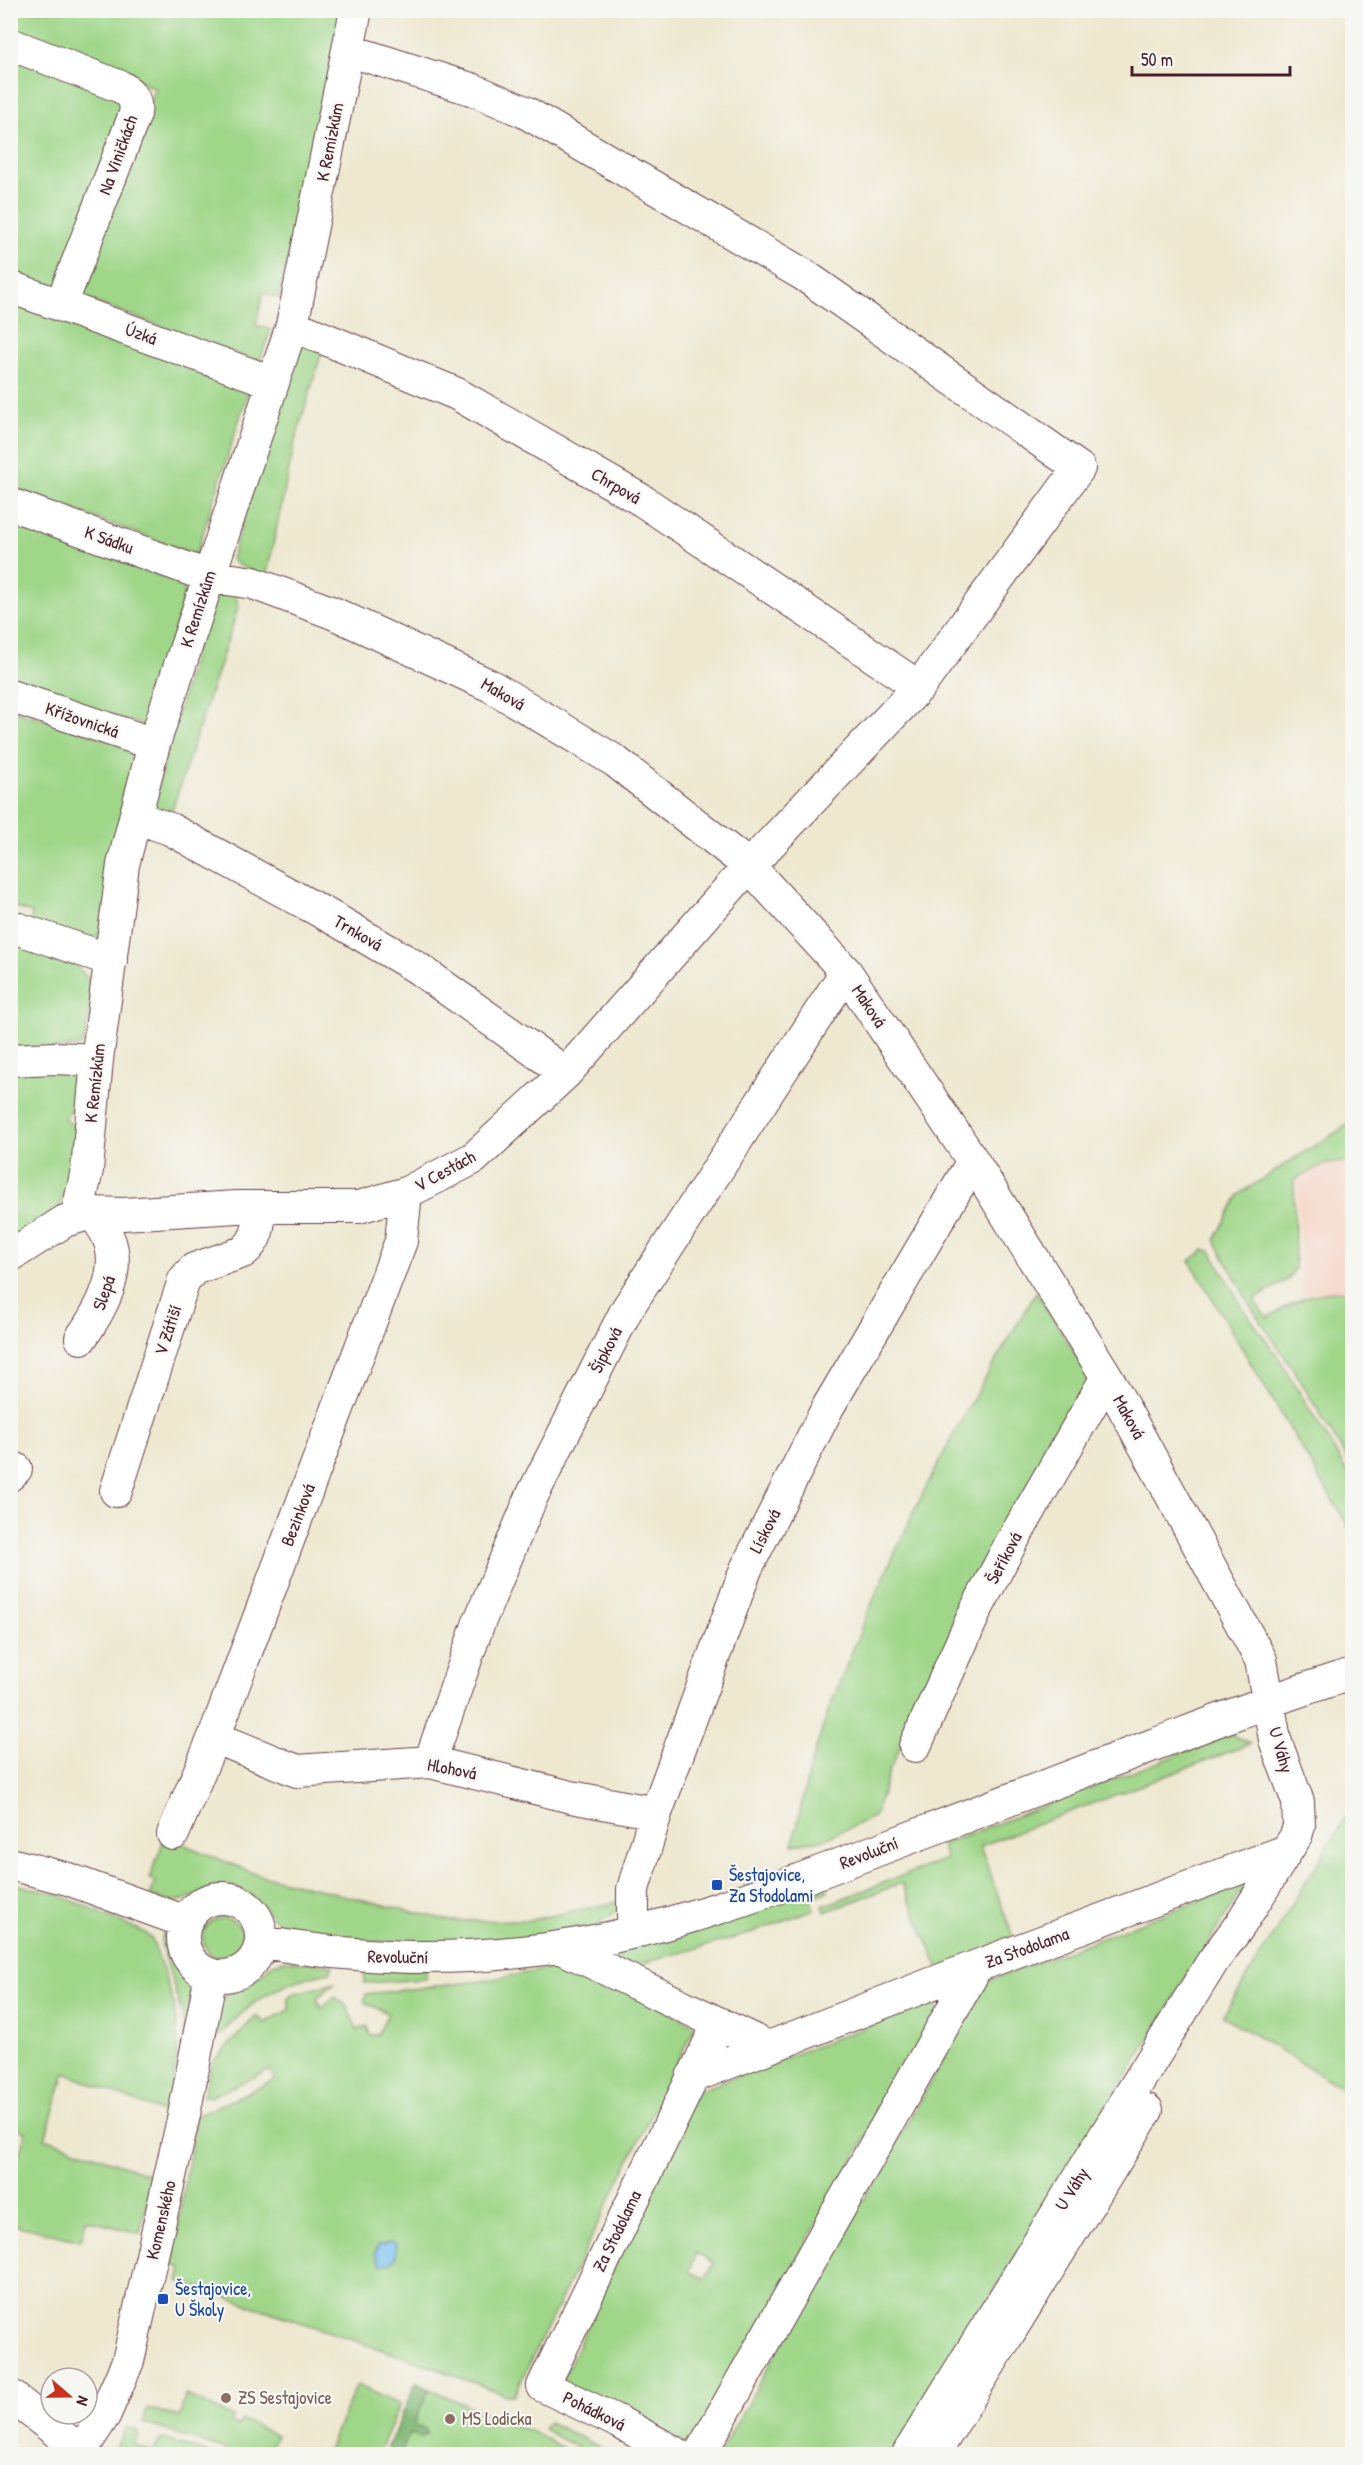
<svg xmlns="http://www.w3.org/2000/svg" width="1363" height="2465" font-family="'Patrick Hand',sans-serif">
	<style>
		.built { fill: #f6d2c3 }
		.green { fill: #9fd688; stroke: #747a5a; stroke-width: 1.5; fill-rule: evenodd }
		.forest { fill: #7fb774; stroke: #646b50; stroke-width: 1.5 }
		.water { fill: #77c1f0; stroke: #60708e; stroke-width: 1.5 }
		.lines { fill: none; stroke-linecap: round; stroke-linejoin: round }
		.minor-casing { stroke: #633d44; stroke-width: 34 }
		.minor { stroke: #fff; stroke-width: 32 }
		.transit-dot { fill: #1a4fb4; stroke: #f6f6f2; stroke-width: 2 }
		.education-dot { fill: #8d6e63; stroke: #f6f6f2; stroke-width: 2 }
		.labels { text-anchor: middle; stroke-width: 4.5; stroke-linejoin: round; paint-order: stroke }
		.street-label { font-size: 18px; fill: #4a1f2b; stroke: #f6f6f2 }
		.transit-label { font-size: 18px; fill: #164399; stroke: #f6f6f2; text-anchor: start }
		.education-label { font-size: 18px; fill: #785e54; stroke: #f6f6f2; text-anchor: start }
	</style>
	<rect width="100%" height="100%" fill="#f6f6f2"/>
	<filter id="ink" filterUnits="userSpaceOnUse"><feTurbulence type="fractalNoise" baseFrequency=".0167" numOctaves="2"/><feDisplacementMap in="SourceGraphic" scale="12" xChannelSelector="R" yChannelSelector="G"/><feConvolveMatrix kernelMatrix="1 2 1 2 8 2 1 2 1" color-interpolation-filters="sRGB"/></filter>
	<filter id="wash" filterUnits="userSpaceOnUse"><feTurbulence type="fractalNoise" baseFrequency=".008" numOctaves="4" result="noise"/><feDisplacementMap in="SourceGraphic" scale="24" xChannelSelector="R" yChannelSelector="G"/><feGaussianBlur stdDeviation="1.35" result="paint"/><feColorMatrix in="noise" values="0 0 0 0 0 0 0 0 0 0 0 0 0 0 0 0 0 1.4 0 .05"/><feComposite in="paint" operator="in"/></filter>
	<g filter="url(#wash)">
		<rect width="100%" height="100%" fill="#eee8d0"/>
		<path class="built" d="M1352,1145V1291L1318,1292L1302,1295L1296,1176Z"/>
		<path class="green" d="M10,11H343L279,298L263,293L256,325L271,330L259,362L75,295L155,88L11,32Z
			M10,53L118,94L126,111L55,294L11,278Z
			M10,299L250,386L196,555L11,487Z
			M304,345L323,348L295,441L266,578L236,564L231,559L296,349Z
			M10,521L186,585L152,726L73,709L74,700L11,679Z
			M232,589L239,605L169,819L157,811L153,804L206,608L218,592Z
			M10,709L137,748L101,929L97,934L100,938L93,941L31,923L32,913L15,907L11,915Z
			M11,939C37,948 90,958 91,993C91,1008 87,1025 85,1040L80,1046L11,1055Z
			M11,1065L80,1075L82,1079L80,1110L73,1107L64,1119L74,1126L79,1136L62,1202L59,1208L11,1241Z
			M1352,1122V1162L1326,1163L1294,1180L1295,1269L1287,1280L1254,1300L1267,1318C1299,1298 1314,1291 1352,1291V1468L1296,1373L1249,1304L1215,1240L1238,1196L1245,1190Z
			M1204,1250L1211,1251L1243,1308L1280,1360L1352,1480V1533L1190,1261Z
			M1036,1292L1088,1374L1087,1388L966,1607L890,1769L874,1817L821,1840L793,1844L809,1770L829,1709L872,1602L917,1505L966,1411Z
			M1232,1734L1250,1744L980,1846L1014,1940L939,1969L902,1883L825,1912L823,1906L946,1859L941,1845Z
			M1352,1807V2094L1223,2016Z
			M165,1837L256,1874L451,1921L531,1920L622,1901L619,1909L600,1922L602,1929L442,1947L291,1933C270,1922 263,1899 242,1890C219,1881 203,1894 183,1900C172,1903 161,1899 150,1896L156,1881L149,1879Z
			M822,1880L828,1891L810,1898L814,1909L749,1934L629,1967L607,1956L617,1953L616,1945Z
			M11,1883L59,1895L144,1932L153,1941L174,2004L178,2044L170,2115L65,2073L45,2138L154,2176L140,2233L86,2220L81,2241L11,2224V2157L18,2158L26,2132L11,2126Z
			M1240,1885L1243,1887L893,2454H719L988,1981Z
			M203 1938a20 20 0 1 1 40 0a20 20 0 1 1-40 0Z
			M163,1933L172,1945L194,1990L185,2041L183,2018L161,1943Z
			M286,1960L333,1965L329,1972C270,1985 248,2003 209,2047L221,2002L226,1995L252,1981L273,1964Z
			M579,1963L695,2026L514,2395H506L427,2365L179,2281L182,2268L172,2265L196,2116L275,2080L270,2070L210,2097L203,2096L212,2063L255,2017H258L264,2023L290,2010L288,1999L292,1994L336,1983L317,1998L321,2009L334,1997L347,2006L357,2030L367,2026L370,2035H378L388,2013L364,2002L366,1994L482,1981Z
			M365,1967L426,1969V1979L364,1983Z
			M935,2001L938,2010L691,2446L560,2385L695,2092ZM697,2253L714,2263L705,2279L689,2271Z
			M357,2385L400,2405L378,2454H326Z
			M429,2389L520,2428L532,2431L574,2454H400Z
			M185,2395L234,2417L231,2423L238,2426L242,2420L276,2435L267,2454H238L143,2423L147,2408L180,2417Z
			M548,2422L608,2451L614,2454H588L543,2429Z
			M127,2427L139,2432L135,2446L154,2452L159,2441L164,2439L208,2454H112Z"/>
		<path class="forest" d="M416,2383L429,2389L414,2424L425,2429L427,2432L422,2437L410,2432L400,2454H385Z"/>
		<path class="water" d="M392,2241L396,2244V2257L390,2263L381,2265L375,2253L378,2245Z"/>
	</g>
	<g filter="url(#ink)">
		<g class="lines">
			<g class="minor-casing">
				<path id="minor" d="M10,44L121,87C133,94 137,101 135,114L61,305
					M10,287L272,382
					M292,325L457,394L643,501L919,687
					M10,504L208,576L253,583L333,613L491,686L615,761L749,866L846,972L973,1161L1107,1377L1261,1660L1275,1740L1298,1802L1299,1826L1296,1836L1240,1925L1213,1961L908,2454
					M10,696L154,744
					M135,817L170,829L338,921L416,967L566,1073
					M10,926L111,960
					M10,1060L55,1058L97,1060
					M77,1216L87,1170L97,1060L123,865L154,744L292,325L356,10
					M10,1256L65,1221L92,1213L123,1214L237,1207H359L406,1193L474,1158L566,1073L749,866L919,687L1079,468L804,275L525,112L474,90L348,50
					M81,1338C101,1310 123,1271 108,1237C104,1228 98,1220 92,1213
					M10,1475L16,1469
					M116,1491L184,1280L194,1269L243,1252C258,1240 259,1226 260,1208
					M214,1737L297,1771L430,1762L571,1797L656,1813
					M915,1746L976,1610L1010,1545L1107,1377
					M430,1762L478,1625L532,1496L627,1309L846,972
					M173,1834L214,1737L401,1241L406,1193
					M10,1864L68,1879L186,1922
					M183 1937a39 39 0 1 1 78 0a39 39 0 1 1-78 0Z
					M633,1931V1889L656,1813L746,1569L828,1407L973,1161
					M261,1942C360,1959 446,1962 546,1949C659,1934 769,1892 875,1851C967,1816 1060,1781 1153,1745C1219,1720 1285,1694 1352,1674
					M560,1947L768,2047
					M692,2077L977,1966L1286,1851
					M10,2395L81,2451
					M79,2454L105,2414L128,2361L184,2115L211,1974
					M677,2454L619,2422L543,2386L719,2023
					M700,2454L977,1966
					M934,2454L1147,2110"/>
			</g>
			<use href="#minor" class="minor"/>
		</g>
	</g>
	<g class="transit-dot">
		<rect x="711" y="1879" width="12" height="12" rx="3"/>
		<rect x="157" y="2293" width="12" height="12" rx="3"/>
	</g>
	<g class="education-dot">
		<circle cx="226" cy="2398" r="6"/>
		<circle cx="450" cy="2419" r="6"/>
	</g>
	<g class="labels">
		<g class="street-label">
			<text transform="translate(330 142) rotate(-79)" y="6">K Remízkům</text>
			<text transform="translate(118 155) rotate(-70)" y="6">Na Viničkách</text>
			<text transform="translate(141 334) rotate(20)" y="6">Úzká</text>
			<text transform="translate(616 486) rotate(30)" y="6">Chrpová</text>
			<text transform="translate(109 540) rotate(20)" y="6">K Sádku</text>
			<text transform="translate(198 609) rotate(-72)" y="6">K Remízkům</text>
			<text transform="translate(503 694) rotate(30)" y="6">Maková</text>
			<text transform="translate(82 720) rotate(19)" y="6">Křížovnická</text>
			<text transform="translate(358 933) rotate(30)" y="6">Trnková</text>
			<text transform="translate(869 1006) rotate(56)" y="6">Maková</text>
			<text transform="translate(95 1083) rotate(-84)" y="6">K Remízkům</text>
			<text transform="translate(445 1171) rotate(-29)" y="6">V Cestách</text>
			<text transform="translate(104 1293) rotate(-71)" y="6">Slepá</text>
			<text transform="translate(168 1330) rotate(-72)" y="6">V Zátiší</text>
			<text transform="translate(606 1350) rotate(-63)" y="6">Šípková</text>
			<text transform="translate(1129 1417) rotate(61)" y="6">Maková</text>
			<text transform="translate(298 1515) rotate(-69)" y="6">Bezinková</text>
			<text transform="translate(765 1531) rotate(-63)" y="6">Lísková</text>
			<text transform="translate(1004 1558) rotate(-62)" y="6">Šeříková</text>
			<text transform="translate(1281 1750) rotate(74)" y="6">U Váhy</text>
			<text transform="translate(452 1769) rotate(11)" y="6">Hlohová</text>
			<text transform="translate(869 1853) rotate(-21)" y="6">Revoluční</text>
			<text transform="translate(1027 1948) rotate(-20)" y="6">Za Stodolama</text>
			<text transform="translate(398 1957) rotate(1)" y="6">Revoluční</text>
			<text transform="translate(1072 2189) rotate(-58)" y="6">U Váhy</text>
			<text transform="translate(161 2220) rotate(-77)" y="6">Komenského</text>
			<text transform="translate(617 2231) rotate(-64)" y="6">Za Stodolama</text>
			<text transform="translate(594 2411) rotate(26)" y="6">Pohádková</text>
		</g>
		<g class="transit-label">
			<text x="729" y="1881">Šestajovice,<tspan x="729" dy="21">Za Stodolami</tspan></text>
			<text x="175" y="2295">Šestajovice,<tspan x="175" dy="21">U Školy</tspan></text>
		</g>
		<g class="education-label">
			<text x="238" y="2404">ZS Sestajovice</text>
			<text x="462" y="2425">MS Lodicka</text>
		</g>
	</g>
	<rect width="1363" height="2465" fill="none" stroke="#f6f6f2" stroke-width="36"/>
	<g transform="translate(69 2396) rotate(110)"><circle r="28" fill="#f6f6f2" stroke="#b1a0a2" stroke-width="1.5"/>
	<path d="M0-4.5L10 22L0 15L-10 22Z" fill="#c8321e"/>
	<text y="-9" font-size="16" font-weight="bold" text-anchor="middle" fill="#4a1f2b">N</text>
	</g>
	<path d="M1132 66v9h158v-9" fill="none" stroke="#4a1f2b" stroke-width="3"/>
	<text x="1141" y="66" font-size="18" fill="#4a1f2b" stroke="#f6f6f2" stroke-width="4.5" paint-order="stroke">50 m</text>
</svg>
